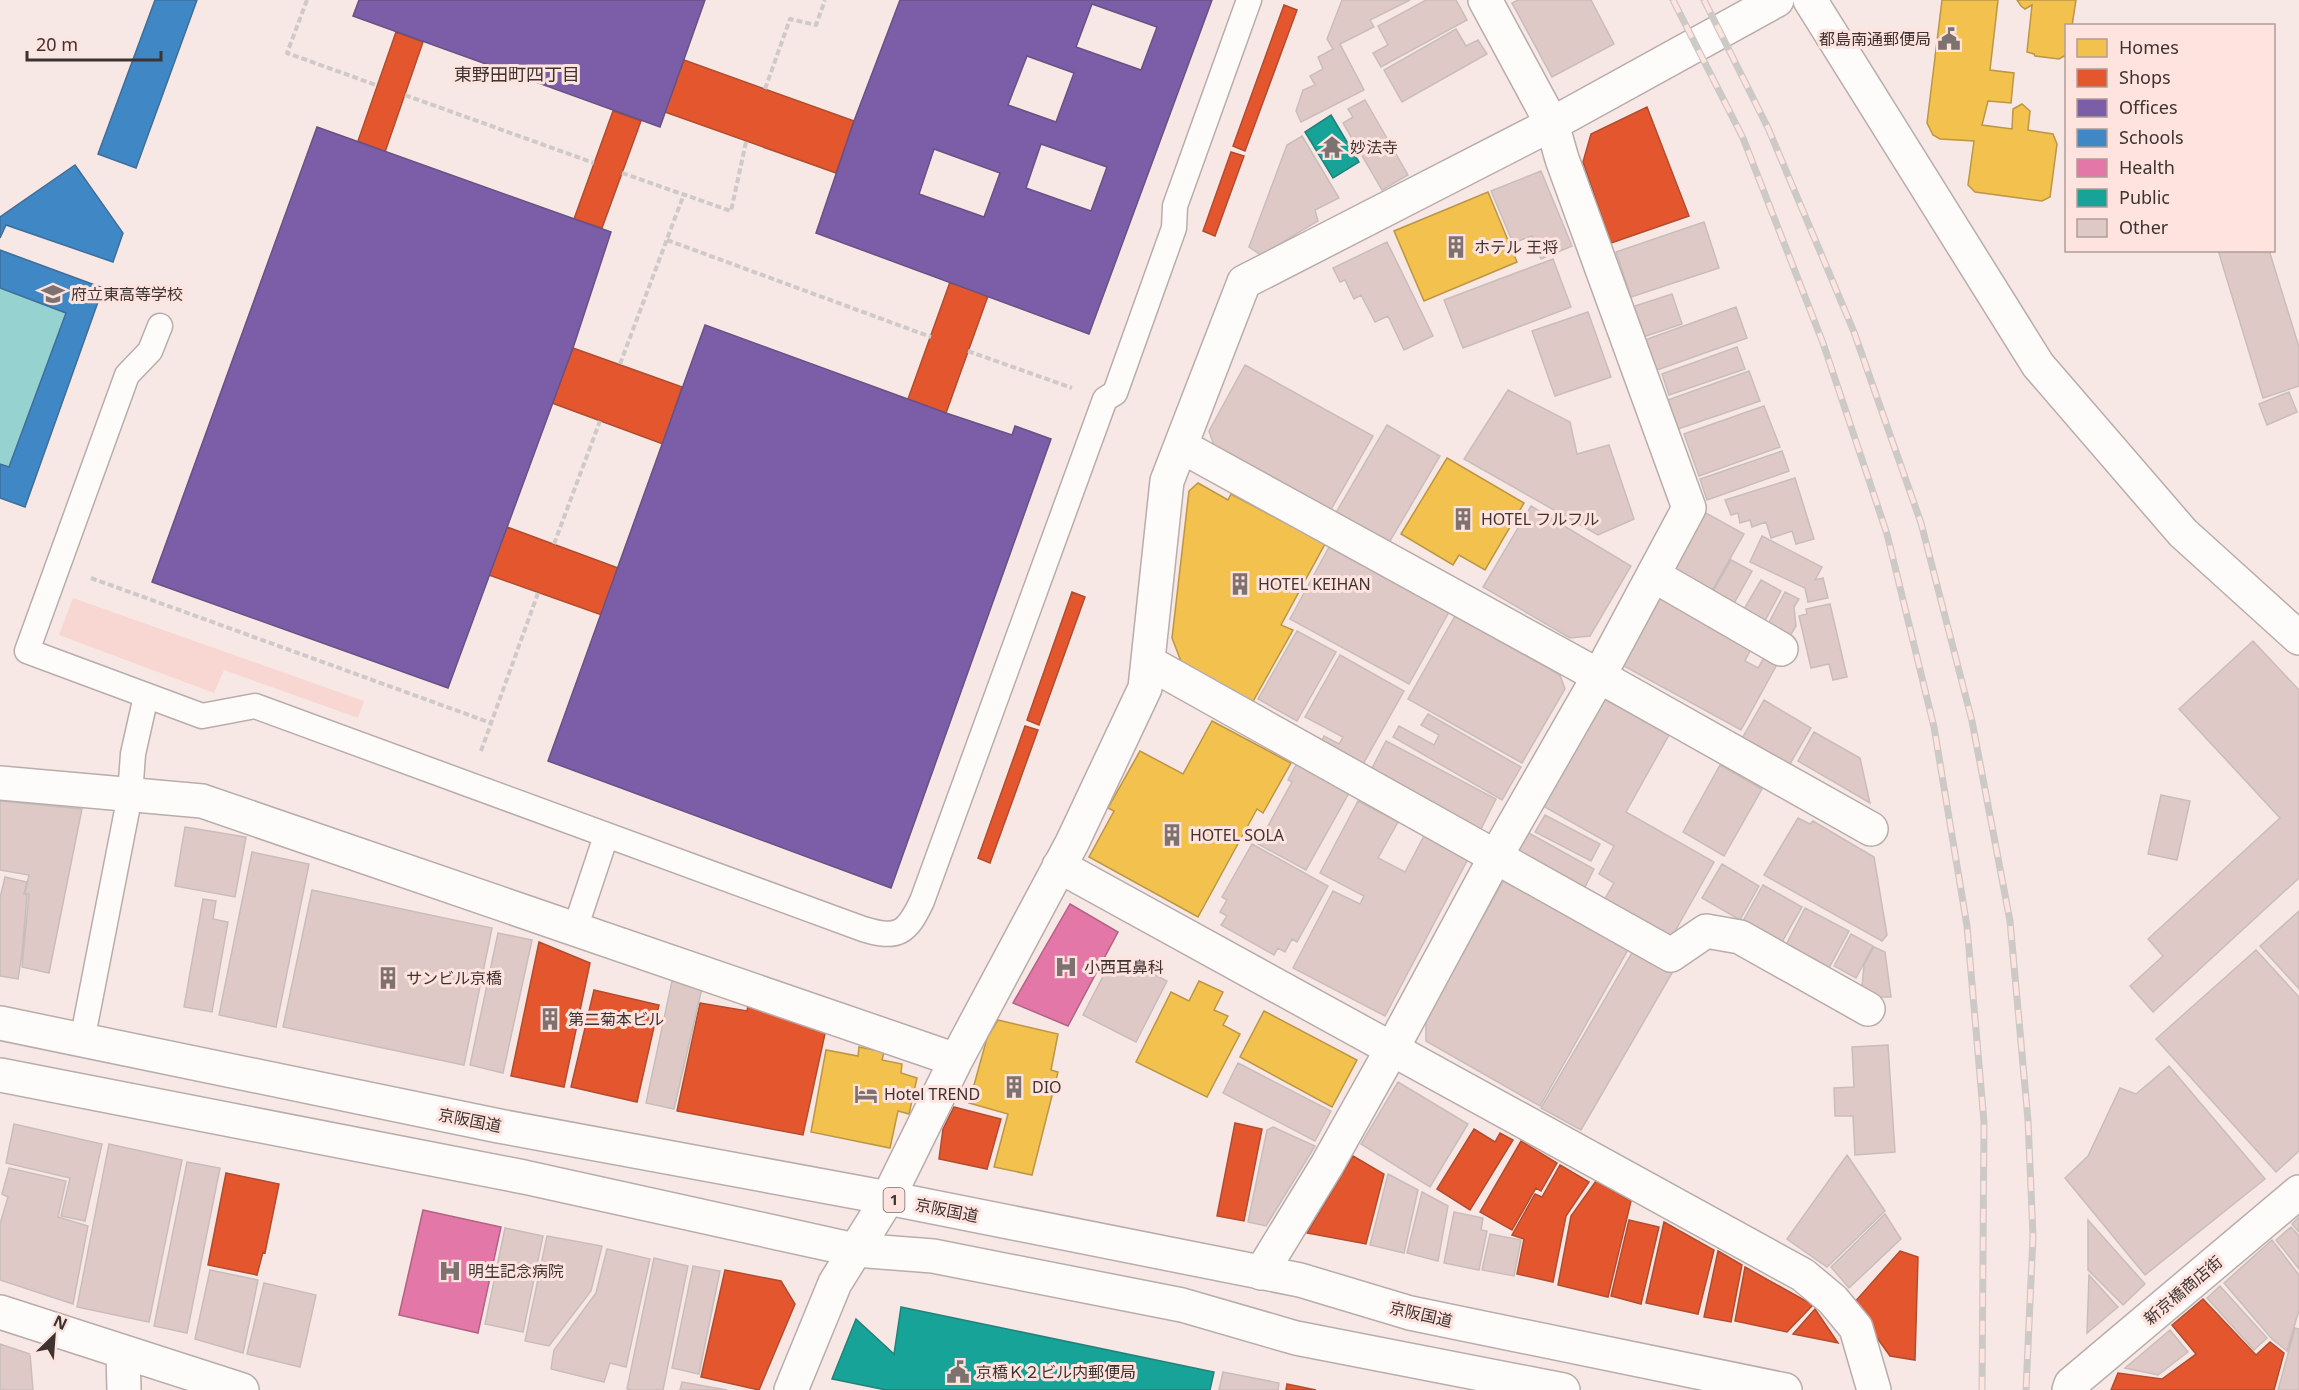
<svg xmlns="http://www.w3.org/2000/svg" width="2299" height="1390" font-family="'Noto Sans','Noto Sans JP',sans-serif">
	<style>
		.green { fill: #f8d7d2 }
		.water { fill: #96d2d0 }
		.homes { fill: #f2c14e; stroke: #bc9645; stroke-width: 1.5 }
		.shops { fill: #e4572e; stroke: #b24c2f; stroke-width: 1.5 }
		.offices { fill: #7b5ea7; stroke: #685184; stroke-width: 1.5; fill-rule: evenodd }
		.schools { fill: #3f88c5; stroke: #3e6e99; stroke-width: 1.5 }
		.health { fill: #e377a8; stroke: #b16384; stroke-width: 1.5 }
		.public { fill: #17a398; stroke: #228179; stroke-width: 1.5 }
		.building { fill: #dec9c6; stroke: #c9bdbb; stroke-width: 1.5 }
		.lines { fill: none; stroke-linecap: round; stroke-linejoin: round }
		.lane-casing { stroke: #b8adab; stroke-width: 27 }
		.street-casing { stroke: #b8adab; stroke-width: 36 }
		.secondary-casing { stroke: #b8adab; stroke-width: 36 }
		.highway-casing { stroke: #b8adab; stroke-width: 36 }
		.path { stroke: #cfcac9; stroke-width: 4; stroke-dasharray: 6 3; stroke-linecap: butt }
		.lane { stroke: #fefcfb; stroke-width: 24 }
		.street { stroke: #fefcfb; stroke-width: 33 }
		.secondary { stroke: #fefcfb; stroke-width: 33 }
		.highway { stroke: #fefcfb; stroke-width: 33 }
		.rail-casing { stroke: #ccc9c7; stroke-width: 7 }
		.rail { stroke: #fee3de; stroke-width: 4.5; stroke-dasharray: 14; stroke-linecap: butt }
		.labels { text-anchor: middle; stroke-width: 6; stroke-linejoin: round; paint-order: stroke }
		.shield { fill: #fee3de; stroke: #776865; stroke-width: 1.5 }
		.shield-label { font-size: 15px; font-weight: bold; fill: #3d3331 }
		.poi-label { font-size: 16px; fill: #3d3331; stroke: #fee3de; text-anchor: start }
		.street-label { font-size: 16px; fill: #3d3331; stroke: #fee3de }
		.neighbourhood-label { font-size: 18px; fill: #3d3331; stroke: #fee3de }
	</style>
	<rect width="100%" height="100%" fill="#f7e8e5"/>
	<path class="green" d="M73,598L364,701L358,718L224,670L214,693L59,635Z"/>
	<path class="water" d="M0,288L66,313L9,467L0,464Z"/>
	<path class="homes" d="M1942,0H1998L1990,70L2014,73L2011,103L1988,101L1982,125L2012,129L2013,109L2022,104L2030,111L2028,130L2053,134L2057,144L2050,197L2042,201L1975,192L1968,185L1974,141L1940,139L1933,135L1927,123Z
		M2017,0H2076L2072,26H2066V55L2059,59L2035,56L2034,54L2027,52L2032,5L2025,9L2021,6Z
		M1488,192L1517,262L1424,301L1394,231Z
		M1447,458L1524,503L1485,570L1459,555L1453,565L1401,534Z
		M1198,483L1228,500L1231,494L1325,544L1281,625L1293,630L1251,705L1182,664L1172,638L1189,491Z
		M1212,721L1291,763L1263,813L1257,809L1198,917L1089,857L1114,811L1108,808L1140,751L1183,774Z
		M1199,981L1223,992L1214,1010L1228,1016L1223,1025L1240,1034L1207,1097L1136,1062L1171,992L1189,1001Z
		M1264,1011L1357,1060L1332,1107L1240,1057Z
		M998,1020L1058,1034L1051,1070L1058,1072L1032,1175L994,1167L1008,1114L969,1103L987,1038Z
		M859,1047L884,1052L882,1060L902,1064L901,1073L917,1078L909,1114L898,1111L890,1148L811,1132L826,1050L858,1056Z"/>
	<path class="shops" d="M1284,5L1297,10L1245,151L1233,146Z
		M396,32L423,42L385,152L358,141Z
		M684,60L854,121L836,173L665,112Z
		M1647,107L1689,216L1611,243L1583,162L1591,134Z
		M613,111L641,121L602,228L574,219Z
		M1231,152L1244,156L1215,236L1203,231Z
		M950,282L988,296L946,413L908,399Z
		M573,348L682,387L663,444L552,403Z
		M507,527L618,568L602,615L489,575Z
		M1072,592L1085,597L1039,725L1027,720Z
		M1025,726L1038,730L990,863L978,858Z
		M539,942L590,963L564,1087L511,1076Z
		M594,990L659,1005L637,1102L571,1087Z
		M700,1003L747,1011L748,1005L826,1029L803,1135L677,1111Z
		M954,1107L1001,1119L987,1169L939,1159L943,1129Z
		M1235,1123L1262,1129L1244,1221L1217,1216Z
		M1474,1129L1495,1142L1500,1133L1513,1140L1470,1210L1437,1189Z
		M1521,1141L1557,1163L1541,1191L1536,1188L1512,1230L1480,1212Z
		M1353,1156L1384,1174L1366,1244L1307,1233Z
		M1560,1165L1589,1182L1566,1216L1553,1282L1517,1274L1524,1239L1512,1235L1535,1194L1542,1197Z
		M226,1173L279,1184L265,1253L263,1252L257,1275L208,1265Z
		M1596,1181L1631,1201L1608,1297L1558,1285L1571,1216Z
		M1629,1220L1659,1227L1641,1304L1611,1296Z
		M1664,1222L1714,1250L1698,1314L1646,1303Z
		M1718,1251L1742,1265L1731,1322L1704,1317Z
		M1900,1251L1918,1257L1915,1360L1890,1356L1853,1304Z
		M1745,1267L1813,1305L1787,1332L1735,1321Z
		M725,1270L781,1281L795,1304L759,1390L701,1377Z
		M2203,1299L2256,1355L2270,1342L2284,1353L2274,1390H2111L2118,1373L2162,1379L2196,1354L2172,1325Z
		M1815,1309L1838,1343L1793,1334Z
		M1287,1384L1316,1390H1286Z"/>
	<path class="offices" d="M359,0H705L660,127L353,16Z
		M900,0H1212L1089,334L816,233L854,121ZM1092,4L1157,27L1141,70L1076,47ZM1027,56L1074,73L1056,122L1008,105ZM1041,144L1107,167L1091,211L1026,188ZM934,149L1000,173L984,217L919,194Z
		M317,127L611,232L573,348L448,688L152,582Z
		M705,325L946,413L1012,435L1015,426L1051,439L891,888L548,761Z"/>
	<path class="schools" d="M155,0H197L136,168L98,154Z
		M75,165L123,233L113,262L6,225L0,238V217Z
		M0,250L103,288L25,507L0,498V464L9,467L66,313L0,288Z"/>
	<path class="health" d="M1070,904L1118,932L1068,1026L1013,1003Z
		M423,1210L501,1227L478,1333L399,1315Z"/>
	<path class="public" d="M1331,115L1359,162L1333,178L1305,132Z
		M901,1307L1214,1372L1210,1390H886L832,1379L856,1319L894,1354Z"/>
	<path class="building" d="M1342,0H1410L1370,20L1374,27L1340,44L1364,90L1301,122L1296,111L1303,90L1315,85L1310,76L1323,69L1318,57L1333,49L1327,39Z
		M1426,0H1456L1467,20L1381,67L1373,53L1388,45L1378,26Z
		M1518,0H1591L1614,44L1552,77L1512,3Z
		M1456,29L1466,46L1478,40L1487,54L1402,102L1384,70Z
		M1365,100L1408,175L1382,190L1343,123L1353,117L1348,109Z
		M1302,136L1339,198L1315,210L1318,221L1261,255L1249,247L1287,145Z
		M1541,171L1572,246L1541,259L1532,236L1513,243L1491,191Z
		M1704,222L1719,268L1631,297L1616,252Z
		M1387,242L1433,336L1404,350L1388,316L1375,322L1361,295L1354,299L1345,280L1340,282L1333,268Z
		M2218,250H2269L2299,347V386L2263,398Z
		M1553,259L1571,307L1463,348L1444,300Z
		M1672,294L1682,324L1643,337L1632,307Z
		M1736,307L1747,338L1657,370L1645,340Z
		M1588,312L1611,377L1555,396L1532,331Z
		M1737,347L1745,369L1669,395L1662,374Z
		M1245,365L1373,436L1329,513L1215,448L1209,431Z
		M1749,371L1760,401L1678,429L1668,400Z
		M1508,390L1570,422L1577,454L1609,445L1634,519L1598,535L1464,459Z
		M2289,392L2297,412L2267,425L2259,404Z
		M1764,406L1780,447L1699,476L1684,434Z
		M1387,425L1440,456L1387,546L1334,516Z
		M1782,451L1789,471L1707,500L1700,479Z
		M1795,478L1814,539L1796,544L1792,531L1771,538L1766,522L1752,527L1750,520L1740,523L1738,513L1731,515L1725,500Z
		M1531,506L1631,566L1590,636L1570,638L1483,587Z
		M1704,512L1744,534L1710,594L1670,572Z
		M1762,536L1822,567L1815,580L1823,578L1828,598L1808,602L1805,588L1750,562Z
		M1329,547L1449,612L1409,684L1290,619Z
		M1731,560L1752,571L1732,607L1711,595Z
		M1761,580L1781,591L1761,628L1740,616Z
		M1662,592L1754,643L1745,661L1758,668L1767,652L1780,659L1741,730L1622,665Z
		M1785,592L1799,599L1794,607L1796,626L1787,641L1766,628Z
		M1830,604L1847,677L1833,680L1829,664L1811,668L1799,616L1807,614L1806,609Z
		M1455,616L1560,675L1565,689L1522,763L1408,699Z
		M1297,631L1336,652L1297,721L1258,699Z
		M2253,641L2299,690V878L2153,1012L2130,986L2163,956L2148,939L2280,818L2179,709Z
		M1340,655L1404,691L1362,766L1321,743L1324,736L1339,744L1343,737L1305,717Z
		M1604,699L1669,735L1626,812L1714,862L1670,940L1603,902L1614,883L1599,874L1614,846L1543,806Z
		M1764,700L1811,728L1787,769L1740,742Z
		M1428,714L1521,767L1502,800L1393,737L1399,726L1434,745L1439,735L1421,725Z
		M1814,732L1860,758L1870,803L1798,761Z
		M1386,741L1496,799L1480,831L1370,772Z
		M1297,763L1349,793L1306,870L1258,844L1292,782L1288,780Z
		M1720,765L1762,789L1724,856L1683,832Z
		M2161,795L2190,801L2177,860L2148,854Z
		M0,801L82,809L49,973L22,967L29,894L25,893L29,875L0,870Z
		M1358,801L1398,822L1378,858L1405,872L1424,836L1468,859L1385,1016L1293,968L1333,891L1360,904L1364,896L1320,873Z
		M1545,815L1600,844L1591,861L1535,832Z
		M1798,818L1810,824L1813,821L1874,857L1887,935L1882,941L1764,875Z
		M185,827L246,837L235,897L175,886Z
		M1527,832L1594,869L1584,889L1517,852Z
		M1252,844L1328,886L1297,942L1292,939L1285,952L1278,948L1274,955L1221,925L1227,916L1220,912L1227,900L1222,897Z
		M252,852L309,864L276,1027L219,1015Z
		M1722,864L1759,886L1740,920L1702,898Z
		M5,877L27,882L24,894L27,895L22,954L18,979L0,976V898Z
		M1505,878L1629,948L1540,1106L1426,1041V1018Z
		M1763,885L1802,907L1782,942L1743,921Z
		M312,890L492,928L464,1065L283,1027Z
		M203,899L216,901L213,919L228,922L212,1012L184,1007Z
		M1805,908L1849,931L1829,968L1786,945Z
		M2299,911V989L2260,946Z
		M498,933L532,940L503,1073L470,1065Z
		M1851,934L1873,946L1856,978L1834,966Z
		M1874,947L1885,952L1891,997H1879L1862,987L1864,965Z
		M2256,950L2299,997V1151L2276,1172L2156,1039Z
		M1633,951L1672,973L1581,1130L1541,1108Z
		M1112,959L1143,973L1144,969L1167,981L1136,1042L1083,1015Z
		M672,981L702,988L674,1109L646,1103Z
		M1888,1045L1895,1152L1855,1155L1853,1116H1835L1834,1088L1854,1087L1852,1047Z
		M1238,1063L1331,1111L1315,1141L1223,1093Z
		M2169,1066L2265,1179L2145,1275L2065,1178L2088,1156L2120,1088L2136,1094Z
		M1398,1082L1468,1124L1430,1187L1361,1144Z
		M14,1124L102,1144L85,1221L61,1216L70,1178L6,1163Z
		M1273,1127L1315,1146L1266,1226L1248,1222L1267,1130Z
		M109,1144L182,1160L149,1322L77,1307Z
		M1847,1155L1885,1211L1827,1267L1787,1239Z
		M187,1162L220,1168L187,1333L154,1326Z
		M9,1168L66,1181L58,1217L88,1226L73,1304L0,1280V1224L8,1197L2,1194Z
		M1388,1174L1418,1190L1404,1253L1370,1245Z
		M1422,1192L1448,1206L1438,1261L1407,1253Z
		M1454,1212L1483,1218L1481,1230L1487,1231L1479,1270L1444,1263Z
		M1885,1214L1901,1239L1849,1288L1831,1267Z
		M2299,1217V1232L2292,1224Z
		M2088,1220L2145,1284L2123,1305L2088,1270Z
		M2291,1227L2299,1236V1269L2276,1240Z
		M505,1228L543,1236L523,1332L485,1324Z
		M1490,1234L1521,1240L1514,1276L1482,1270Z
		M547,1236L602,1246L591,1291L549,1346L525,1341Z
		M2272,1240L2299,1275V1310L2287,1351L2272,1339L2224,1283Z
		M607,1249L650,1259L626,1367L610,1363L604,1382L551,1369L554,1350L596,1293Z
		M654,1258L688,1266L663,1390H632L627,1389Z
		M693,1266L720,1271L699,1374L672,1368Z
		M210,1270L258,1280L243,1353L195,1339Z
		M2089,1275L2118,1307L2087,1333Z
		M264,1283L316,1295L300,1367L247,1354Z
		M2220,1286L2267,1338L2254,1350L2207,1298Z
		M2295,1328L2299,1329V1390H2278Z
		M2170,1330L2188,1352L2158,1375L2125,1368Z
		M0,1344L30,1354L33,1390H0Z
		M1223,1372L1279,1383L1278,1390H1219Z
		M682,1382L727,1390H680Z"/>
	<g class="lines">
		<g class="lane-casing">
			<path id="lane" d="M160,326L150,351L127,375L27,651L202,716L255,706L863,929C898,940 907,933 922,901L1105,399L1115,393L1174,228L1175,206L1249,0
				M575,929L606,836
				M82,1041L130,795L133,754L146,696"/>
		</g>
		<g class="street-casing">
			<path id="street" d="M1810,0L2038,365L2183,533L2299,638
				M1181,446L1599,676L1871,829
				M1653,575L1781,649
				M1148,662L1671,955L1706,931L1740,937L1868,1009
				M0,783L202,801L956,1060
				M1059,866L1803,1275L1833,1300L1856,1328L1874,1390
				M1261,1273L1327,1165L1392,1049L1496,856L1599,676L1689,508L1562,159L1552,124
				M0,1312L242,1390
				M123,1352L124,1390
				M791,1390L835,1283L888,1198L956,1060L1072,843L1145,688L1167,481L1244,282L1552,124L1777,0
				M2069,1390L2071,1384L2299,1192"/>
		</g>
		<g class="secondary-casing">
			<path id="secondary" d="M1485,0L1552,124"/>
		</g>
		<g class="highway-casing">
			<path id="highway" d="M0,1023L499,1126L888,1198L1300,1280L1410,1313L1785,1390
				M0,1075L524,1177L855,1250L933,1256L1182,1305L1296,1338L1563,1390"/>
		</g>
		<path class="path" d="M307,0L287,53L376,85
			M765,89L790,19L816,25L825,0
			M405,95L594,163
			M622,173L731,211L746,142
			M667,240L931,337
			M968,351L1072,388
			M620,364L684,194
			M554,544L600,421
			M91,578L491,723
			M481,751L538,593"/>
		<use href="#lane" class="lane"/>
		<use href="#street" class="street"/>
		<use href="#secondary" class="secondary"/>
		<use href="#highway" class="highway"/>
		<g class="rail-casing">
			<path id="rail" d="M1673,0L1743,138L1823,343L1887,534L1934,727L1967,926L1984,1122L1982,1390
				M1704,0L1768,128L1854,332L1921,523L1972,721L2010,921L2028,1120L2033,1236L2026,1390"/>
		</g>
		<use href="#rail" class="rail"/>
	</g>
	<defs>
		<g id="civic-bare" transform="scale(1.8)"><path d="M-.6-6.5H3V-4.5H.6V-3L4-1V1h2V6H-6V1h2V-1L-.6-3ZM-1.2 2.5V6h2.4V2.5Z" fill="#7e7270" stroke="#fee3de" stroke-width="2.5" paint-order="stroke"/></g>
		<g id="temple-bare" transform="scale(1.8)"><path d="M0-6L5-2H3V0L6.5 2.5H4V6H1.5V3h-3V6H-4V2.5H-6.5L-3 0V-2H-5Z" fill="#7e7270" stroke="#fee3de" stroke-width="2.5" paint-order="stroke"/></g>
		<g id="building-bare" transform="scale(1.8)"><path d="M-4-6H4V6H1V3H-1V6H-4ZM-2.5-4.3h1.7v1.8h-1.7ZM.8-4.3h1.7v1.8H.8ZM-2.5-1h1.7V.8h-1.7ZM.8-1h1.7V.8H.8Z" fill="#7e7270" stroke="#fee3de" stroke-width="2.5" paint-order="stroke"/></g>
		<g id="school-bare" transform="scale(1.8)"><path d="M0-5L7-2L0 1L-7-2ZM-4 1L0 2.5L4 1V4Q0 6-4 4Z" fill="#7e7270" stroke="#fee3de" stroke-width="2.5" paint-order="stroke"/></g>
		<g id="hospital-bare" transform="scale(1.8)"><path d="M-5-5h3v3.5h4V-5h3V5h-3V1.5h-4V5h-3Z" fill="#7e7270" stroke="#fee3de" stroke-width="2.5" paint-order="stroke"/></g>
		<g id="hotel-bare" transform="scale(1.8)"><path d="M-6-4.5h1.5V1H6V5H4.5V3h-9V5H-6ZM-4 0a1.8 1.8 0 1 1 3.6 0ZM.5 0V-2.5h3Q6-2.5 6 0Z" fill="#7e7270" stroke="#fee3de" stroke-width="2.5" paint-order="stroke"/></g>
	</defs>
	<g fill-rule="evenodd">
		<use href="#civic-bare" x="1949" y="39"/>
		<use href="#temple-bare" x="1332" y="147"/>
		<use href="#building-bare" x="1456" y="247"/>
		<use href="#school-bare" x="53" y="294"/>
		<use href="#building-bare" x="1463" y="519"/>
		<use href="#building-bare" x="1240" y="584"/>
		<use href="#building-bare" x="1172" y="835"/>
		<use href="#hospital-bare" x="1066" y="967"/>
		<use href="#building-bare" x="388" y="978"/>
		<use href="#building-bare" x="550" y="1019"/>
		<use href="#building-bare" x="1014" y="1087"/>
		<use href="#hotel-bare" x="866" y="1094"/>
		<use href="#hospital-bare" x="450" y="1271"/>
		<use href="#civic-bare" x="958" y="1372"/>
	</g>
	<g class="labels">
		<rect class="shield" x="883.5" y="1188" width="21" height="24" rx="4.5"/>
		<g class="shield-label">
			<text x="894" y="1205">1</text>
		</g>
		<g class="poi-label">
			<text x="1931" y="45" text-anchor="end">都島南通郵便局</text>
			<text x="1350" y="153">妙法寺</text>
			<text x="1474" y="253">ホテル 王将</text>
			<text x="71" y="300">府立東高等学校</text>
			<text x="1481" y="525">HOTEL フルフル</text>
			<text x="1258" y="590">HOTEL KEIHAN</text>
			<text x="1190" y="841">HOTEL SOLA</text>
			<text x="1084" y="973">小西耳鼻科</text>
			<text x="406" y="984">サンビル京橋</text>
			<text x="568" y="1025">第二菊本ビル</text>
			<text x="1032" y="1093">DIO</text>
			<text x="884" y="1100">Hotel TREND</text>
			<text x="468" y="1277">明生記念病院</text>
			<text x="976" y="1378">京橋Ｋ２ビル内郵便局</text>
		</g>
		<g class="street-label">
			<text transform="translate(470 1120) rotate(11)" y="6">京阪国道</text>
			<text transform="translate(947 1210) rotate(11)" y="6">京阪国道</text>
			<text transform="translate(2183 1290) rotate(-40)" y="6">新京橋商店街</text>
			<text transform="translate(1421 1314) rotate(13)" y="6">京阪国道</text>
		</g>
		<g class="neighbourhood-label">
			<text x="517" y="81">東野田町四丁目</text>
		</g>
	</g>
	<rect x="2065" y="24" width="210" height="228" fill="#fee3de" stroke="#b19d99" stroke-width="1.5"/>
	<rect x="2077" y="39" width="30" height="18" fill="#f2c14e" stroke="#b19d99" stroke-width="1.5"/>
	<text x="2119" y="54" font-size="18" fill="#3d3331">Homes</text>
	<rect x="2077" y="69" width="30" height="18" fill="#e4572e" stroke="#b19d99" stroke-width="1.5"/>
	<text x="2119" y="84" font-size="18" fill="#3d3331">Shops</text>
	<rect x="2077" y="99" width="30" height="18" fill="#7b5ea7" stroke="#b19d99" stroke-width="1.5"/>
	<text x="2119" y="114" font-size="18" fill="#3d3331">Offices</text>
	<rect x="2077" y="129" width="30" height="18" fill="#3f88c5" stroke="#b19d99" stroke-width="1.5"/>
	<text x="2119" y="144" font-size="18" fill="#3d3331">Schools</text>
	<rect x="2077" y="159" width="30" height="18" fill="#e377a8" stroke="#b19d99" stroke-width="1.5"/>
	<text x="2119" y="174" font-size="18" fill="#3d3331">Health</text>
	<rect x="2077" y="189" width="30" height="18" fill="#17a398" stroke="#b19d99" stroke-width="1.5"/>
	<text x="2119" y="204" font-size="18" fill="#3d3331">Public</text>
	<rect x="2077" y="219" width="30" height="18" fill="#dec9c6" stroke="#b19d99" stroke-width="1.5"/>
	<text x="2119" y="234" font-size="18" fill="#3d3331">Other</text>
	<g transform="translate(54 1336) rotate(25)" stroke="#fee3de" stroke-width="4.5" paint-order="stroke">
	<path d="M0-4.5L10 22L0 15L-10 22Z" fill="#3d3331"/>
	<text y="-9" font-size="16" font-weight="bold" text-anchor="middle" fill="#3d3331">N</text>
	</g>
	<path d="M27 51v9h134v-9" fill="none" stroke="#3d3331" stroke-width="3"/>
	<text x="36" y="51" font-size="18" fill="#3d3331" stroke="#fee3de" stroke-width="4.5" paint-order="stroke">20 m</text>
</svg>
